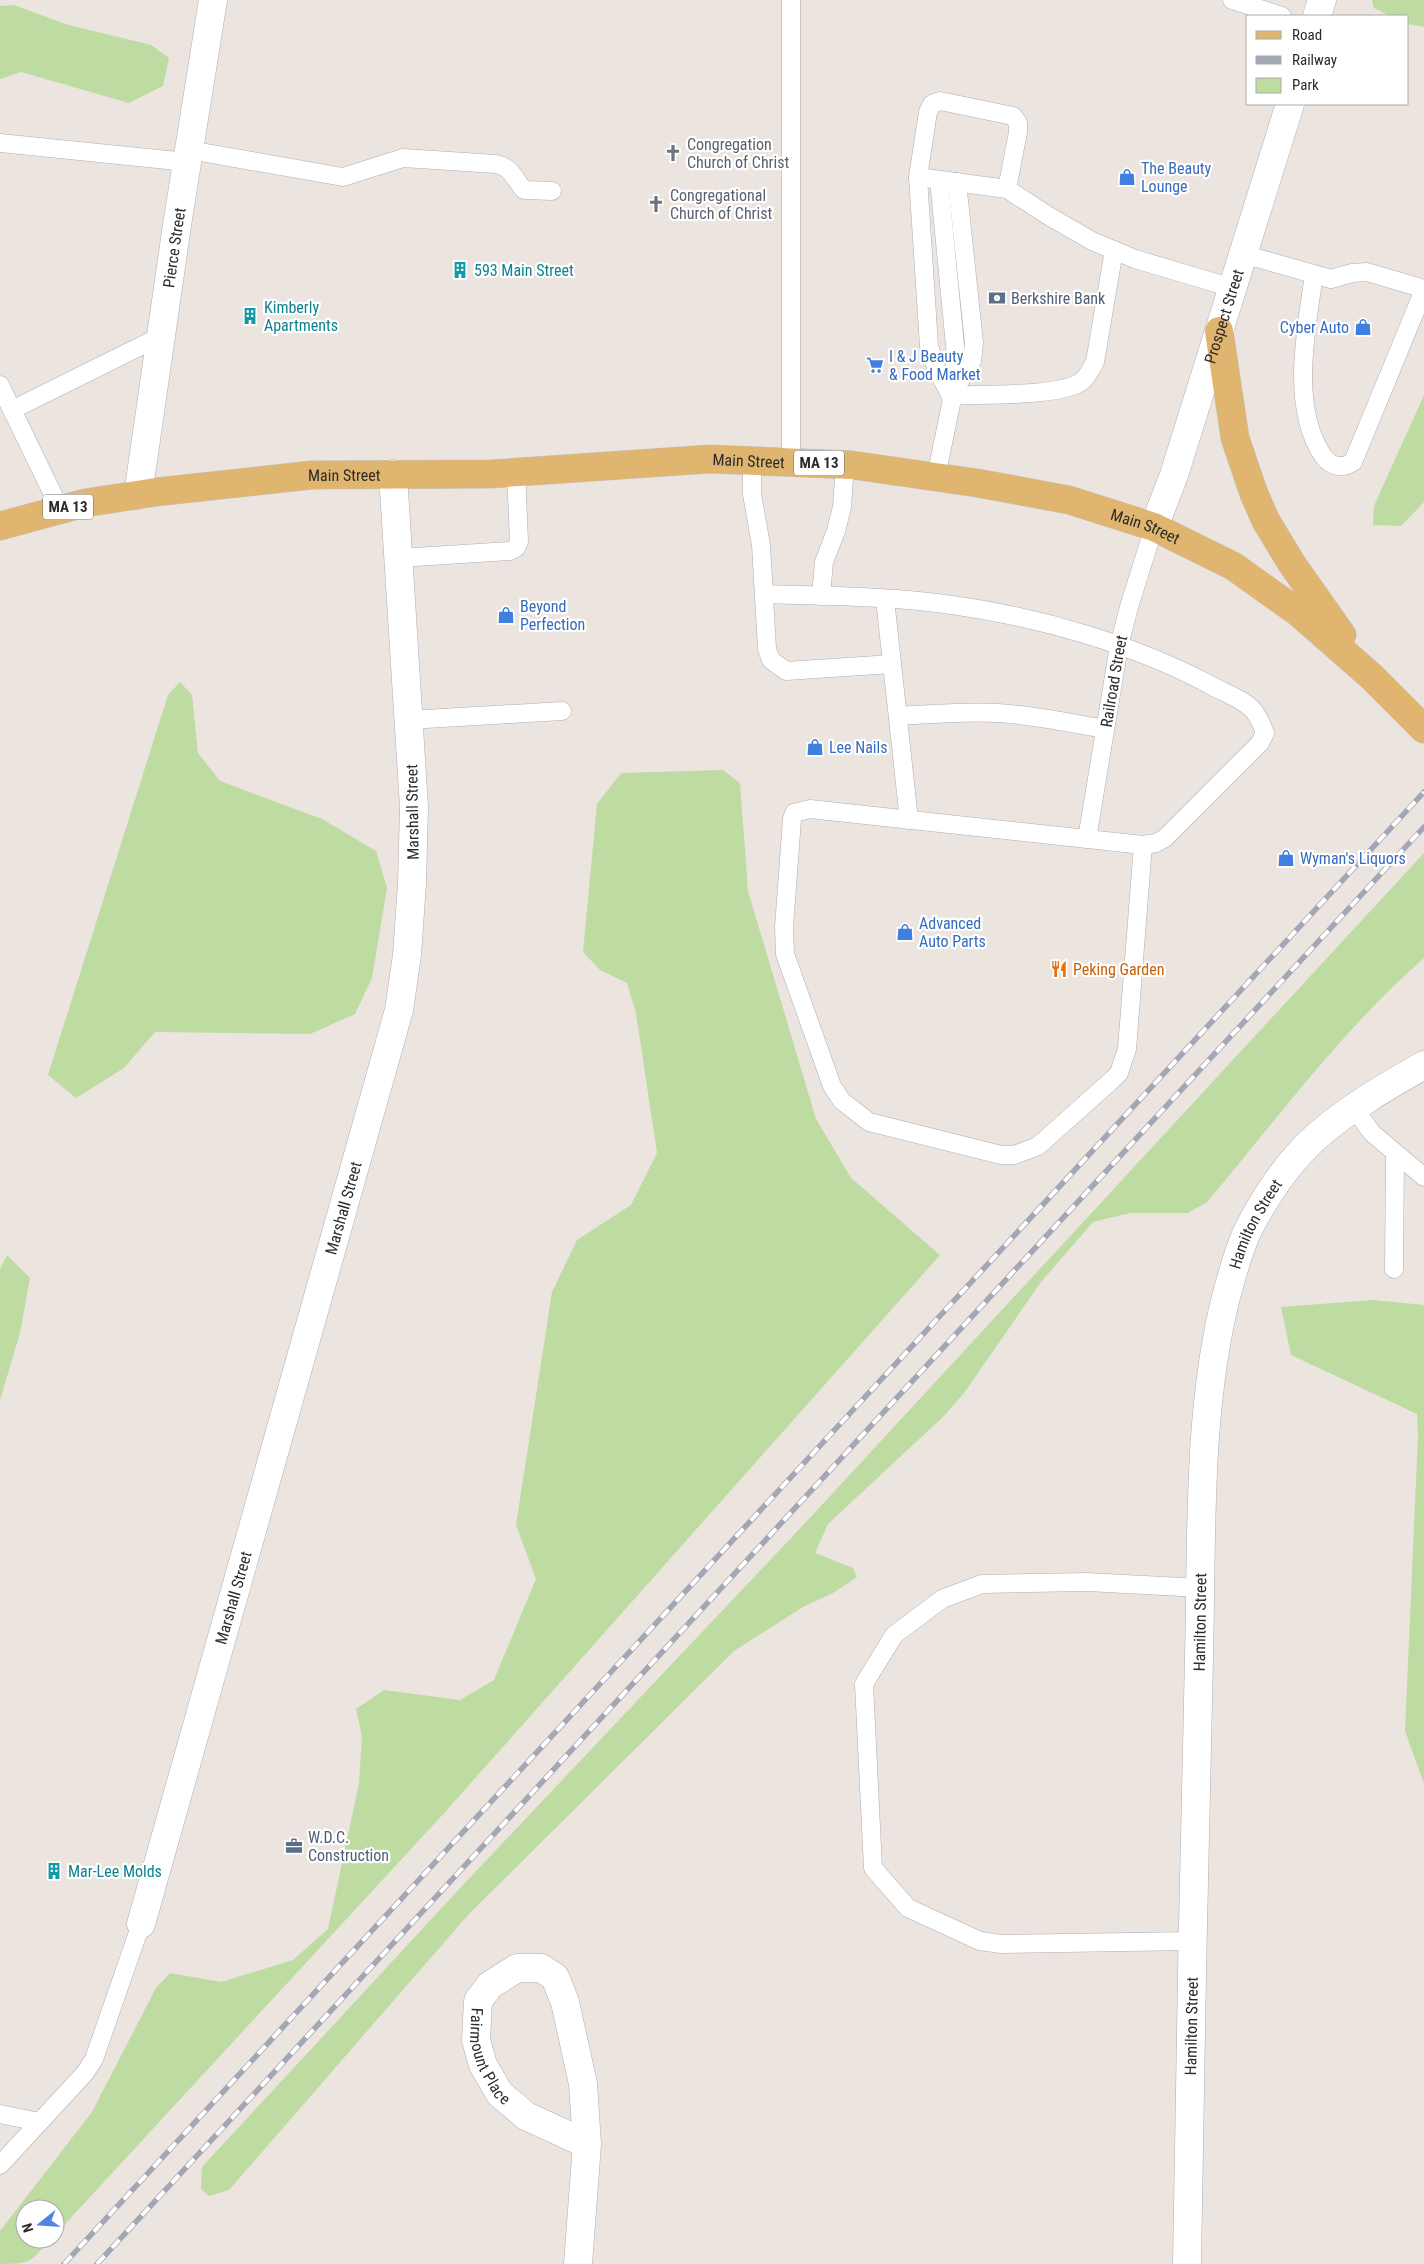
<svg xmlns="http://www.w3.org/2000/svg" width="1424" height="2264" font-family="'Roboto Condensed',sans-serif">
	<style>
		.green { fill: #bedba2 }
		.lines { fill: none; stroke-linecap: round; stroke-linejoin: round }
		.lane-casing { stroke: #acafb6; stroke-width: 19 }
		.street-casing { stroke: #acafb6; stroke-width: 29 }
		.secondary-casing { stroke: #acafb6; stroke-width: 29 }
		.primary-casing { stroke: #c4c4c4; stroke-width: 29 }
		.lane { stroke: #fff; stroke-width: 18 }
		.street { stroke: #fff; stroke-width: 28 }
		.secondary { stroke: #fff; stroke-width: 28 }
		.primary { stroke: #e0b56f; stroke-width: 28 }
		.rail-casing { stroke: #a2a7b3; stroke-width: 5.5 }
		.rail { stroke: #fff; stroke-width: 4; stroke-dasharray: 11; stroke-linecap: butt }
		.labels { text-anchor: middle; stroke-width: 4.5; stroke-linejoin: round; paint-order: stroke }
		.shield { fill: #fff; stroke: #6b6b6b; stroke-width: 1 }
		.shield-label { font-size: 15px; font-weight: bold; fill: #2b2b2b }
		.worship-label { font-size: 16px; fill: #5b616d; stroke: #fff; text-anchor: start }
		.shop-label { font-size: 16px; fill: #366cbe; stroke: #fff; text-anchor: start }
		.street-label { font-size: 16px; fill: #2b2b2b; stroke: #fff }
		.culture-label { font-size: 16px; fill: #0d838f; stroke: #fff; text-anchor: start }
		.service-label { font-size: 16px; fill: #4e5e75; stroke: #fff; text-anchor: start }
		.food-label { font-size: 16px; fill: #c56008; stroke: #fff; text-anchor: start }
	</style>
	<rect width="100%" height="100%" fill="#ebe4df"/>
	<path class="green" d="M1372,0H1424V27L1408,24V16H1390L1374,8Z
		M14,5L65,24L151,45L169,58L163,86L129,103L21,72L0,79V6Z
		M1424,395V502L1401,526L1373,525L1374,506Z
		M180,682L192,695L198,753L220,781L322,819L376,851L387,888L372,978L355,1014L310,1034L155,1032L124,1068L76,1098L48,1075L168,695Z
		M723,770L740,783L748,891L816,1119L851,1178L940,1255L446,1811L55,2235V2209H25V2239H51C30,2262 32,2264 0,2264V2231L92,2112L156,1988L170,1973L221,1982L293,1960L328,1929L359,1783L362,1736L356,1709L384,1690L460,1700L494,1680L536,1579L516,1525L552,1292L577,1240L631,1205L657,1153L636,1013L627,983L600,970L583,952L597,804L621,773Z
		M1424,853V958C1342,1030 1277,1119 1207,1202L1188,1213H1130L1093,1222L1041,1282L964,1393L945,1415L828,1524L815,1553L853,1568L857,1577L833,1593L803,1607L734,1651L468,1915L229,2190L209,2196L201,2189L202,2167L463,1885L808,1520Z
		M7,1255L30,1278L20,1333L0,1400V1269Z
		M1373,1300L1424,1305V1784L1405,1731L1418,1436L1417,1414L1291,1355L1281,1307Z"/>
	<g class="lines">
		<g class="lane-casing">
			<g id="lane">
				<path d="M791,0V462"/>
				<path d="M1232,0L1282,16"/>
				<path d="M0,143L187,162"/>
				<path d="M189,150L343,177L403,158L496,164C512,167 514,179 524,190L552,191"/>
				<path d="M918,177L1007,189L1047,215L1092,241L1135,259L1233,288"/>
				<path d="M1243,254L1331,279L1352,273L1367,272L1424,289"/>
				<path d="M1314,275C1306,330 1290,407 1323,456C1331,467 1342,469 1353,462L1424,290"/>
				<path d="M0,385L60,509"/>
				<path d="M955,389L972,361L974,343L957,182"/>
				<path d="M951,396L937,370L929,346L918,177L928,112L932,104L940,101L1013,116L1018,123V132L1007,189"/>
				<path d="M951,396C978,394 1063,397 1082,381C1088,376 1091,369 1095,362L1114,250"/>
				<path d="M12,410L161,336"/>
				<path d="M752,460V494L761,545L767,649L771,660L786,671L892,664"/>
				<path d="M936,477L951,404L956,356L939,180"/>
				<path d="M399,558L510,551L516,548L519,542L516,472"/>
				<path d="M764,594C826,596 890,596 952,605C1039,617 1137,645 1214,687C1227,694 1243,699 1253,710C1259,717 1262,725 1265,733L1260,743L1165,838L1156,843L1143,845L810,809L794,813L792,819L784,927L785,954L832,1086L842,1101L869,1122L1001,1155H1014L1038,1146L1112,1080L1119,1073L1127,1049L1143,845"/>
				<path d="M821,596L824,562L836,531L842,507L845,464"/>
				<path d="M885,599L909,820"/>
				<path d="M898,716C931,714 965,711 998,713C1034,715 1070,723 1105,729"/>
				<path d="M409,720L562,711"/>
				<path id="s1" d="M1087,839L1119,646L1129,607L1154,527"/>
				<path d="M1354,1108L1372,1133L1424,1177"/>
				<path d="M1394,1269L1395,1154"/>
				<path d="M1192,1941L1001,1944L980,1941L908,1908L873,1868L864,1684L894,1635L942,1599L982,1584L1087,1582L1201,1588"/>
				<path d="M0,2114L39,2122"/>
				<path d="M0,2165L85,2073L94,2059L141,1924"/>
			</g>
		</g>
		<g class="street-casing">
			<g id="street">
				<path id="s2" d="M138,495L177,225L213,0"/>
				<path id="s3" d="M141,1924L399,1010L407,955L412,883L414,807L393,474"/>
				<path id="s4" d="M578,2264L587,2144L583,2084L565,2002L555,1977L541,1968H517L490,1985L478,2001L476,2040L483,2065L500,2094L526,2116L587,2144"/>
			</g>
		</g>
		<g class="secondary-casing">
			<g id="secondary">
				<path d="M1317,16L1322,0"/>
				<path id="s5" d="M1154,527L1174,475L1290,104"/>
				<path id="s6" d="M1187,2264C1190,2062 1194,1859 1199,1657C1202,1539 1197,1412 1226,1297C1232,1275 1238,1251 1248,1230C1265,1197 1289,1161 1317,1136C1349,1108 1387,1086 1424,1065"/>
			</g>
		</g>
		<g class="primary-casing">
			<g id="primary">
				<path d="M1219,331L1235,438L1254,494L1266,521L1292,564L1342,635"/>
				<path id="s7" d="M0,526L85,503L156,492L312,475L491,474L710,459L852,465L977,483L1069,500L1154,527L1233,566L1299,613L1372,677L1424,729"/>
			</g>
		</g>
		<use href="#lane" class="lane"/>
		<use href="#street" class="street"/>
		<use href="#secondary" class="secondary"/>
		<use href="#primary" class="primary"/>
		<g class="rail-casing">
			<path id="rail" d="M64,2264L1424,792
				M97,2264L1424,827"/>
		</g>
		<use href="#rail" class="rail"/>
	</g>
	<defs>
		<g id="church-bare" transform="scale(1.35)"><path d="M-1.2-6h2.4v3.5h3.3v2.4h-3.3V6h-2.4V-.1h-3.3v-2.4h3.3Z" fill="#6b7280" stroke="#fff" stroke-width="2.5" paint-order="stroke"/></g>
		<g id="shop-bare" transform="scale(1.35)"><path d="M-5-2.5h2.3a2.7 3.5 0 0 1 5.4 0H5L5.5 6h-11ZM-1.5-2.5h3a1.5 2.3 0 0 0-3 0Z" fill="#3f7fe0" stroke="#fff" stroke-width="2.5" paint-order="stroke"/></g>
		<g id="building-bare" transform="scale(1.35)"><path d="M-4-6H4V6H1V3H-1V6H-4ZM-2.5-4.3h1.7v1.8h-1.7ZM.8-4.3h1.7v1.8H.8ZM-2.5-1h1.7V.8h-1.7ZM.8-1h1.7V.8H.8Z" fill="#0f9aa8" stroke="#fff" stroke-width="2.5" paint-order="stroke"/></g>
		<g id="bank-bare" transform="scale(1.35)"><path d="M-6-4H6V4H-6ZM0-2.3a2.3 2.3 0 1 0 0 4.6a2.3 2.3 0 1 0 0-4.6Z" fill="#5c6f8a" stroke="#fff" stroke-width="2.5" paint-order="stroke"/></g>
		<g id="supermarket-bare" transform="scale(1.35)"><path d="M-6-5.5h2.5l.6 2H6L4.5 2H-2.5L-4.4-4H-6ZM-1.5 3.2a1.3 1.3 0 1 0 .1 0ZM3 3.2a1.3 1.3 0 1 0 .1 0Z" fill="#3f7fe0" stroke="#fff" stroke-width="2.5" paint-order="stroke"/></g>
		<g id="restaurant-bare" transform="scale(1.35)"><path d="M-5-6h1v4h1v-4h1v4h1v-4h1v5L-1.5 .5V6h-2V.5L-5-1ZM5-6V6H3V1.5H1.5Q1.5-4 5-6Z" fill="#e8710a" stroke="#fff" stroke-width="2.5" paint-order="stroke"/></g>
		<g id="office-bare" transform="scale(1.35)"><path d="M-6-3h4V-5.5h4V-3h4V5H-6ZM-1-4.5V-3h2v-1.5ZM-6 0V1H6V0Z" fill="#5c6f8a" stroke="#fff" stroke-width="2.5" paint-order="stroke"/></g>
	</defs>
	<g fill-rule="evenodd">
		<use href="#church-bare" x="673" y="153"/>
		<use href="#shop-bare" x="1127" y="177"/>
		<use href="#church-bare" x="656" y="204"/>
		<use href="#building-bare" x="460" y="270"/>
		<use href="#bank-bare" x="997" y="298"/>
		<use href="#building-bare" x="250" y="316"/>
		<use href="#shop-bare" x="1363" y="327"/>
		<use href="#supermarket-bare" x="875" y="365"/>
		<use href="#shop-bare" x="506" y="615"/>
		<use href="#shop-bare" x="815" y="747"/>
		<use href="#shop-bare" x="1286" y="858"/>
		<use href="#shop-bare" x="905" y="932"/>
		<use href="#restaurant-bare" x="1059" y="969"/>
		<use href="#office-bare" x="294" y="1846"/>
		<use href="#building-bare" x="54" y="1871"/>
	</g>
	<g class="labels">
		<g class="shield">
			<rect x="794" y="450.5" width="50" height="25" rx="4"/>
			<rect x="43" y="494.5" width="50" height="25" rx="4"/>
		</g>
		<g class="shield-label">
			<text x="819" y="468">MA 13</text>
			<text x="68" y="512">MA 13</text>
		</g>
		<g class="worship-label">
			<text x="687" y="150">Congregation<tspan x="687" dy="18">Church of Christ</tspan></text>
			<text x="670" y="201">Congregational<tspan x="670" dy="18">Church of Christ</tspan></text>
		</g>
		<g class="shop-label">
			<text x="1141" y="174">The Beauty<tspan x="1141" dy="18">Lounge</tspan></text>
			<text x="1349" y="333" text-anchor="end">Cyber Auto</text>
			<text x="889" y="362">I &amp; J Beauty<tspan x="889" dy="18">&amp; Food Market</tspan></text>
			<text x="520" y="612">Beyond<tspan x="520" dy="18">Perfection</tspan></text>
			<text x="829" y="753">Lee Nails</text>
			<text x="1300" y="864">Wyman's Liquors</text>
			<text x="919" y="929">Advanced<tspan x="919" dy="18">Auto Parts</tspan></text>
		</g>
		<g class="street-label">
			<text dy="6" stroke="none"><textPath href="#s2" startOffset="250">Pierce Street</textPath></text>
			<text dy="6" stroke="none"><textPath href="#s5" startOffset="222">Prospect Street</textPath></text>
			<text dy="6" stroke="none"><textPath href="#s7" startOffset="754">Main Street</textPath></text>
			<text dy="6" stroke="none"><textPath href="#s7" startOffset="349">Main Street</textPath></text>
			<text dy="6" stroke="none"><textPath href="#s7" startOffset="1158">Main Street</textPath></text>
			<text dy="6" stroke="none"><textPath href="#s1" startOffset="160">Railroad Street</textPath></text>
			<text transform="translate(412 812) rotate(-91)" y="6">Marshall Street</text>
			<text dy="6" stroke="none"><textPath href="#s3" startOffset="744">Marshall Street</textPath></text>
			<text dy="6" stroke="none"><textPath href="#s6" startOffset="1048">Hamilton Street</textPath></text>
			<text dy="6" stroke="none"><textPath href="#s3" startOffset="339">Marshall Street</textPath></text>
			<text dy="6" stroke="none"><textPath href="#s6" startOffset="642">Hamilton Street</textPath></text>
			<text dy="6" stroke="none"><textPath href="#s6" startOffset="238">Hamilton Street</textPath></text>
			<text dy="6" stroke="none"><textPath href="#s4" startOffset="442">Fairmount Place</textPath></text>
		</g>
		<g class="culture-label">
			<text x="474" y="276">593 Main Street</text>
			<text x="264" y="313">Kimberly<tspan x="264" dy="18">Apartments</tspan></text>
			<text x="68" y="1877">Mar-Lee Molds</text>
		</g>
		<g class="service-label">
			<text x="1011" y="304">Berkshire Bank</text>
			<text x="308" y="1843">W.D.C.<tspan x="308" dy="18">Construction</tspan></text>
		</g>
		<g class="food-label">
			<text x="1073" y="975">Peking Garden</text>
		</g>
	</g>
	<rect x="1246" y="15" width="162" height="90" fill="#ffffff" stroke="#aaaaaa"/>
	<rect x="1256" y="31" width="25" height="8" fill="#e0b56f" stroke="#aaaaaa"/>
	<text x="1292" y="40" font-size="15" fill="#2b2b2b">Road</text>
	<rect x="1256" y="56" width="25" height="8" fill="#a2a7b3" stroke="#aaaaaa"/>
	<text x="1292" y="65" font-size="15" fill="#2b2b2b">Railway</text>
	<rect x="1256" y="78" width="25" height="15" fill="#bedba2" stroke="#aaaaaa"/>
	<text x="1292" y="90" font-size="15" fill="#2b2b2b">Park</text>
	<g transform="translate(40 2224) rotate(253)"><circle r="24" fill="#ffffff" stroke="#aaaaaa"/>
	<path d="M0-4L9 19L0 12L-9 19Z" fill="#5384e4"/>
	<text y="-8" font-size="14" font-weight="bold" text-anchor="middle" fill="#2b2b2b">N</text>
	</g>
</svg>
